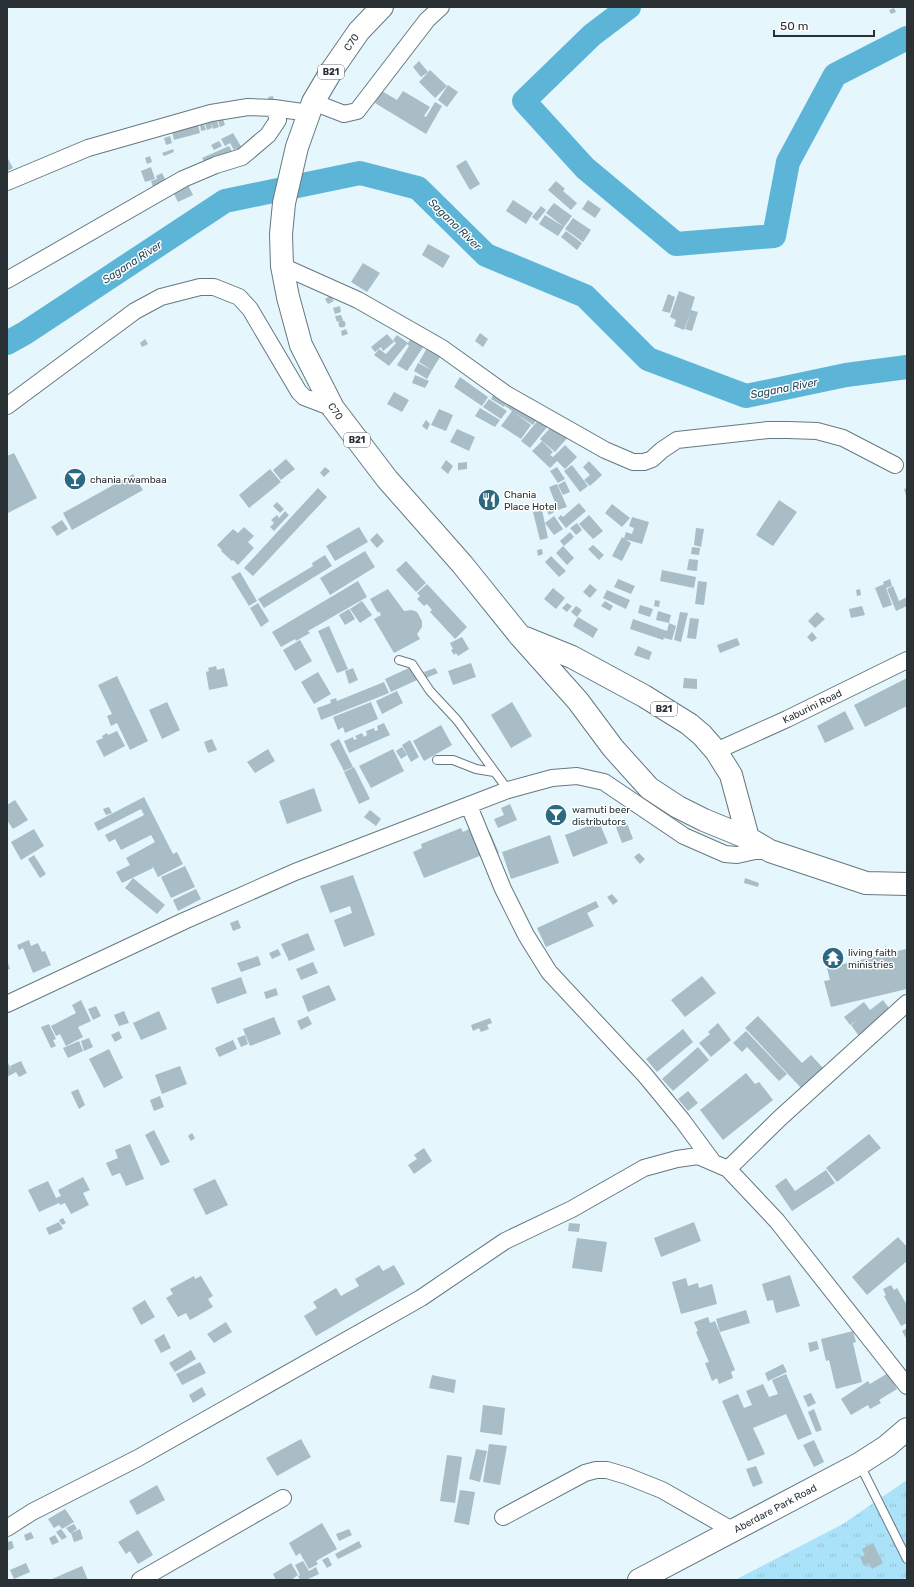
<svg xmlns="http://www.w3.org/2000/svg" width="914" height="1587" font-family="Rubik,sans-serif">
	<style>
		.grass { fill: url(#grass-tufts) }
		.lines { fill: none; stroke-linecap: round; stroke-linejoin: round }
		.river { stroke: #5cb5d7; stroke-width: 24 }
		.building { fill: #a8bdc6 }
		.lane-casing { stroke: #667981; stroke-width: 10 }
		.street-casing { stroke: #667981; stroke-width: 18 }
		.secondary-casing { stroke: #667981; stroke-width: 24 }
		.highway-casing { stroke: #667981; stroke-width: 24 }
		.lane { stroke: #fff; stroke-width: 8 }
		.street { stroke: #fff; stroke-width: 16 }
		.secondary { stroke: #fff; stroke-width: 22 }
		.highway { stroke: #fff; stroke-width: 22 }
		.labels { text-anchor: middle; stroke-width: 3; stroke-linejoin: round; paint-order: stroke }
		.shield { fill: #fff; stroke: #696f72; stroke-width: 1 }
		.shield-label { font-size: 9px; font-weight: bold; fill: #293135 }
		.street-label { font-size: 10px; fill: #293135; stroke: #fff }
		.poi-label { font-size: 10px; fill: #293135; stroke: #fff; text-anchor: start }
		.water-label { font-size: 11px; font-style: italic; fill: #254c5c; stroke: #fff }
	</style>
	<defs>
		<pattern id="grass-tufts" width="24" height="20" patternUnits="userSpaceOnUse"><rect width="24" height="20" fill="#aae2fa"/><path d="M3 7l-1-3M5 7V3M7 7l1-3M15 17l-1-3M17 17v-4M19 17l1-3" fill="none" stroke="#92c2d7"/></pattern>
	</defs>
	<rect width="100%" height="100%" fill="#e5f6fd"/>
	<path class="grass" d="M907,1480V1580H735L843,1524Z"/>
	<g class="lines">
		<path class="river" d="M629,7L592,35L524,101L585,168L676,244L774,236L788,162L835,75L907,38
			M7,343L25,333L225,201L360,173L418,188L486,255L585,296L648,359L746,396L846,375L907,367"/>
	</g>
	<path class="building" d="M894,8L896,12L891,14L889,10Z
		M419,61L428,72L421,77L413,67Z
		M430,70L447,86L435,98L419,82Z
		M448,85L458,92L447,107L438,100Z
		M382,91L397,100L403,91L430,107L424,116L426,117L435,102L442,106L426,134L375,103Z
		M273,96L274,102L270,104L268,97Z
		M223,119L225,125L220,127L218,120Z
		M217,120L219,127L213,129L211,122Z
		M211,122L212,128L207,130L205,124Z
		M204,124L206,130L201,131L200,125Z
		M198,125L200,133L174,140L172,132Z
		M233,133L242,148L235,152L230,143L225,146L221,139Z
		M170,136L172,143L166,145L164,138Z
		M219,141L222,146L214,150L211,145Z
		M229,146L233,153L206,165L202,158Z
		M173,149L174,152L164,156L162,153Z
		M150,156L152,162L147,164L145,158Z
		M7,157L13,168L7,171Z
		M466,160L480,184L470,190L456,166Z
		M151,167L155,179L145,182L141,171Z
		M162,173L166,181L153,187L151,181L157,179L156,176Z
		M556,181L565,189L563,191L577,203L571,210L548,190Z
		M188,185L193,195L178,202L173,192Z
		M513,200L533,213L526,224L506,211Z
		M588,200L601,209L595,218L582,209Z
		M554,203L572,216L564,227L546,213Z
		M541,206L546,210L537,221L532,217Z
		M545,215L564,227L558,236L539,224Z
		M573,218L591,230L583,242L565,229Z
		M566,231L582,243L577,250L561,237Z
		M428,244L450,256L443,268L422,255Z
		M363,263L380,273L367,292L351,282Z
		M679,291L695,297L691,310L698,312L692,331L685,329L691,312L684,330L674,326L676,320L670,317Z
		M668,294L675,297L670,313L662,311Z
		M330,296L334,301L328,304L325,299Z
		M340,306L341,312L335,314L333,308Z
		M341,315L343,320L337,322L335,316Z
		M338.5 324a3.5 3.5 0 1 1 7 0a3.5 3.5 0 1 1-7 0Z
		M346,329L348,334L342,336L341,331Z
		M480,333L488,339L483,347L475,341Z
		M387,334L394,342L383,351L381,347L375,352L371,347Z
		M397,335L408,343L411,338L424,346L407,371L397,365L409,346L407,344L389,366L374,355L379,349L386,354L396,343L393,340Z
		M145,339L148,344L142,347L140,343Z
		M427,348L440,357L432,370L419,362Z
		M418,363L432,370L427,379L414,371Z
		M415,375L429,381L425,388L412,383Z
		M460,377L488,397L482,406L454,387Z
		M394,392L409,400L402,412L387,404Z
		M494,393L508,401L504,407L491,399Z
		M489,399L507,411L501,419L483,407Z
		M510,400L538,418L533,425L515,413L531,425L521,439L501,426L512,411L505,406Z
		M480,408L500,420L495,427L475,416Z
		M439,409L453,415L446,431L431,425Z
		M539,419L548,426L530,448L521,441Z
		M426,420L430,424L427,430L422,426Z
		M553,425L568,437L555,452L540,439Z
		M457,429L475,437L469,451L450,442Z
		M542,441L553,452L550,455L553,457L565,445L577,457L565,469L557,461L550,468L532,451Z
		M14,453L37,498L8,513L7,456Z
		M286,459L295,469L281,480L273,470Z
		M446,460L453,466L448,474L441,468Z
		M589,461L602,475L590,486L584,480L590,475L583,467Z
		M467,462V469L458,470V463Z
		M572,465L588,486L580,492L564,471Z
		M325,467L330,471L324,477L320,473Z
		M557,467L565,479L558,483L550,471Z
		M270,469L281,482L249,508L239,495Z
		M133,474L143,490L72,530L63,513Z
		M565,481L570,492L563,495L558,485Z
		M557,484L567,507L558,510L549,487Z
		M318,488L327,497L253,576L244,568Z
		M907,488V499L904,489Z
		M779,500L797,512L773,546L756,535Z
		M277,502L284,509L280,513L273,506Z
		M579,503L586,511L566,528L558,518L561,515L563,517Z
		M612,504L630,518L622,527L605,513Z
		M552,508L554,512L549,515L547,511Z
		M542,510L548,538L540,540L533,512Z
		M285,511L289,515L274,531L270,527L274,523L271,520L277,515L279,518Z
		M589,515L603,531L593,539L579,524Z
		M554,516L563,529L554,535L545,523Z
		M632,517L649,522L642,544L624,539L626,532L632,534L634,528L629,526Z
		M62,520L68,529L57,536L51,527Z
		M577,523L582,530L576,535L570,528Z
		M244,527L254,536L248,542L254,548L238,565L233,560L232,561L221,551L222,550L217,545L233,529L238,533Z
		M359,527L368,542L335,561L326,546Z
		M696,528L704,529L702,541L698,540L702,541L701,547L694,545Z
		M570,532L574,537L564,546L560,541Z
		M377,533L384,541L377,548L370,540Z
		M622,537L631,543L622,561L612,556Z
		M593,545L604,555L599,560L588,549Z
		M563,546L574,558L567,565L556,553Z
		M692,547L700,548L699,555L691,554Z
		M542,549L543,554L538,556L537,550Z
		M365,551L375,567L330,595L320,578Z
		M325,555L332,566L264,608L258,599L313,566L312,563Z
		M551,556L566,571L559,577L545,562Z
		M689,559L698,560L697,571L687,570Z
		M406,561L426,583L416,592L396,570Z
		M662,570L696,577L694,588L660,581Z
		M240,572L257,601L249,606L231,577Z
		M618,579L635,586L631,594L614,587Z
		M890,579L892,586L886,588L892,605L883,608L875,588L884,584L883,582Z
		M358,581L367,597L308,631L310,633L296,641L295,639L281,647L272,632Z
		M698,581L707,582L704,605L695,604Z
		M427,584L467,627L455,639L430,612L432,610L427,604L424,606L417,599L420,596L417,593Z
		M590,584L597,590L590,598L583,592Z
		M893,586L899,601L907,597V606L896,611L887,589Z
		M553,588L565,598L556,609L544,599Z
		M388,589L404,611L412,610L417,612L422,621V627L417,634L420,639L394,653L374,619L381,615L379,611L378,613L370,599Z
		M860,589L861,595L857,596L856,590Z
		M607,590L630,600L626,609L603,598Z
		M655,600L660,601L659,607L654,606Z
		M362,601L372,615L360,623L350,609Z
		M605,601L613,606L610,611L601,606Z
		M258,603L269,621L261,627L250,608Z
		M567,603L572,606L567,612L562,608Z
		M640,605L653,609L650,617L638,613Z
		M576,606L582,610L577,617L571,612Z
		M862,606L865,615L851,618L849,609Z
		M349,609L355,619L345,625L339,615Z
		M658,611L671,615L669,623L656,620Z
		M680,612L688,613L681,642L674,640Z
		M817,612L825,619L815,628L808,621Z
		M578,617L598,629L593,638L573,626Z
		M690,618L699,619L696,639L687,638Z
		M633,619L667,631L669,623L676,626L672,640L664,638L663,640L630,629Z
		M329,626L348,669L337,673L318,631Z
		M812,632L817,638L812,642L807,637Z
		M462,637L469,649L458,656L456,653L454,655L451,650L453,649L450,643Z
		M737,638L740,645L720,653L717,645Z
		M300,640L312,661L295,671L283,650Z
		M638,646L652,652L649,660L634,655Z
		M471,663L476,677L453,685L448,671Z
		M216,666L217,670L224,668L228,686L209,690L206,672L209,671L208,668Z
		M411,667L417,680L391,692L385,679Z
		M353,668L358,680L349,684L345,671Z
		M435,668L438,673L426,678L424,672Z
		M318,672L331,694L314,704L301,682Z
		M117,676L148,741L130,750L117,723L111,726L107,716L112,714L98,685Z
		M684,678L697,679V689L683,688Z
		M907,678V706L865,727L854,705Z
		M384,682L389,693L321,720L317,708L331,703L330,700L336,698L337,701Z
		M397,691L403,703L382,714L376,701Z
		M167,702L180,730L162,739L149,710Z
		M371,702L378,719L345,733L343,727L338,730L333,717Z
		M512,702L532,736L511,748L491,715Z
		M845,711L854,729L825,743L817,726Z
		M384,723L390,735L349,753L344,741L353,737L354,740L357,739L355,736L362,733L364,737L367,735L366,731L374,728L375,731L378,730L377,726Z
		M441,725L452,745L424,761L413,741Z
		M117,731L125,746L104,757L96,741L103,738L102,736L107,733L108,735Z
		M212,739L217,750L208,753L204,742Z
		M339,739L353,767L344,771L330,744Z
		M410,740L419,757L411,762L402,745Z
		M402,747L407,755L401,759L396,751Z
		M268,749L275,761L255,773L247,762Z
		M393,749L404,771L371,788L359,766Z
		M354,767L370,799L359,804L344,772Z
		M314,788L322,811L287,824L279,801Z
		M144,797L173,854L177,852L183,864L158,877L152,865L153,868L122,883L116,872L130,865L126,858L155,842L151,835L121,850L115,839L109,842L105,835L144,815L141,809L98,831L94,823Z
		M15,800L28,820L13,829L7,820V805Z
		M510,804L517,820L498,828L494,819L504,815L501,808Z
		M109,807L112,813L106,815L103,809Z
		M370,810L381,819L376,826L364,817Z
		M599,822L608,843L573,857L565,835Z
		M627,823L633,839L622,843L616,827Z
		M461,828L463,832L471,828L482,855L424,878L413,852L422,848L421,844Z
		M34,829L44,846L21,860L11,842Z
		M490,832L499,853L493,856L484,834Z
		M550,835L559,863L511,879L502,852Z
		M639,853L645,859L640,864L634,857Z
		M34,855L46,874L40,878L28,859Z
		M185,866L195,887L171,898L161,877Z
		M353,875L375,935L344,947L334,920L352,913L350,906L330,913L320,886Z
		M133,878L165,905L157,914L125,888Z
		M745,878L759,883L758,887L744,883Z
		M196,889L201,899L178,911L173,900Z
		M612,894L618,901L613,905L607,897Z
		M596,901L599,907L587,913L594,926L546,947L537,928Z
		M238,920L241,928L233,931L230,923Z
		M308,933L315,950L289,961L281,944Z
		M29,940L31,946L38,943L42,952L45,951L51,965L33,973L23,948L19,950L17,945Z
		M278,949L281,955L272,959L269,953Z
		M906,949L907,989L831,1007L824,981L830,980L827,968Z
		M258,956L261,965L241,972L237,963Z
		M7,960L10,969L7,970Z
		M313,962L318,973L301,980L296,969Z
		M702,976L716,993L685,1017L671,1000Z
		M241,977L247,993L217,1004L211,988Z
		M329,985L336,1000L308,1012L302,996Z
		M276,988L278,995L266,999L264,992Z
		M81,1000L91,1021L78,1027L83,1037L66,1046L60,1034L56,1036L51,1026L76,1013L72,1005Z
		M883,1000L891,1011L859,1036L851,1025L858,1019L850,1025L844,1017L864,1002L870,1010Z
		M96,1006L101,1016L93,1020L88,1009Z
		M124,1011L129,1023L119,1026L114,1015Z
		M159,1011L167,1029L141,1040L133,1023Z
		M308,1016L312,1024L301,1030L297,1021Z
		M758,1016L802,1063L811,1055L824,1069L802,1089L745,1028Z
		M274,1017L281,1034L250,1046L243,1029Z
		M490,1018L492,1023L487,1025L489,1029L481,1032L479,1028L473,1031L471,1025Z
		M718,1023L731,1040L711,1057L699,1043L710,1034L708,1032Z
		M49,1024L56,1039L53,1040L56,1046L51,1048L41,1027Z
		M683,1029L693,1042L657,1072L646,1059Z
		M119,1031L122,1038L115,1042L111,1035Z
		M746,1031L787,1074L779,1081L747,1047L742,1052L733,1043Z
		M245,1035L248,1044L241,1047L237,1038Z
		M89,1038L93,1047L84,1051L81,1041Z
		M233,1040L237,1049L219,1057L215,1048Z
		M79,1041L83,1051L68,1058L63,1048Z
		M698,1047L709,1060L673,1091L662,1079Z
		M109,1049L123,1078L104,1088L89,1059Z
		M7,1061L12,1071L10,1066L21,1061L27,1073L19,1077L16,1072L7,1077Z
		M180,1066L187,1084L162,1094L155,1075Z
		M746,1073L755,1084L759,1082L773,1100L723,1140L700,1110Z
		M78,1089L85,1105L79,1109L71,1092Z
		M688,1091L698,1103L688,1111L678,1099Z
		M160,1096L164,1107L154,1111L150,1100Z
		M154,1130L170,1162L161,1166L145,1135Z
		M192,1133L195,1138L191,1141L188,1136Z
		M869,1134L881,1148L837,1182L826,1168Z
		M130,1144L144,1179L126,1186L120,1173L112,1176L106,1163L118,1158L115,1150Z
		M424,1148L432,1161L414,1174L408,1165L417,1159L414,1155Z
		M826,1170L835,1183L792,1211L775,1186L786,1178L795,1191Z
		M83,1177L90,1190L83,1193L89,1205L71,1214L65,1203L60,1205L59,1203L39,1212L28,1190L48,1181L56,1198L61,1196L58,1190Z
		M215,1179L228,1205L206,1215L193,1189Z
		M63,1218L66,1223L62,1225L59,1220Z
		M59,1222L63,1229L49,1235L46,1228Z
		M694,1222L701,1241L661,1257L654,1238Z
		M569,1223L580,1224L579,1232L568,1231Z
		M898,1237L907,1247V1261L867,1295L852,1277Z
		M577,1238L607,1242L602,1272L572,1268Z
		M379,1265L383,1271L394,1265L405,1284L316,1336L304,1316L317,1308L313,1302L336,1288L341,1296L359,1286L355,1279Z
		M790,1275L800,1306L776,1313L773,1300L767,1301L762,1284Z
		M194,1276L195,1279L201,1276L213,1296L208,1299L213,1307L190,1320L186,1313L178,1317L166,1298L173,1294L170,1289Z
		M686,1278L688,1286L698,1283L699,1288L712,1284L717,1304L681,1314L672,1282Z
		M891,1285L894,1290L897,1288L907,1305V1323L901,1326L884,1296L886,1295L883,1289Z
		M145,1300L155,1317L141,1325L132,1308Z
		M746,1310L750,1323L720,1332L716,1319Z
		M708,1317L710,1323L715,1321L735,1370L731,1372L733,1378L719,1384L717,1378L712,1381L705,1363L709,1362L696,1332L698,1331L694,1322Z
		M226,1322L232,1332L214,1343L207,1334Z
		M907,1328V1340L902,1331Z
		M853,1331L856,1342L853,1343L862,1382L836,1389L829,1360L826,1361L821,1339Z
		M164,1334L171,1348L161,1353L154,1340Z
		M817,1341L819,1349L810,1352L808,1343Z
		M191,1350L196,1359L175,1372L169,1363Z
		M200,1362L206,1373L182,1385L176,1374Z
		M783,1364L787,1372L768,1381L765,1373Z
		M888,1373L897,1389L879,1400L881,1403L870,1409L868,1405L851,1415L841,1399L868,1381L870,1384Z
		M786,1374L812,1434L798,1440L786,1414L753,1428L765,1454L748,1461L722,1401L738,1394L744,1408L752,1405L746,1391L763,1384L769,1397L778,1394L772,1380Z
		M432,1375L456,1380L454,1393L429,1388Z
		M202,1387L206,1395L193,1403L189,1395Z
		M811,1393L816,1403L808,1407L803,1396Z
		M483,1405L505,1408L502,1435L480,1432Z
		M814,1409L822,1430L816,1432L808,1412Z
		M301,1439L311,1457L277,1476L266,1458Z
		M814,1440L824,1462L814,1467L803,1445Z
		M489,1444L507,1446L500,1485L483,1482Z
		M476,1449L487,1451L480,1482L469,1479Z
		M447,1455L462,1457L455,1503L440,1501Z
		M756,1466L763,1483L753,1487L746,1469Z
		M157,1485L165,1500L137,1515L129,1501Z
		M460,1490L475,1492L469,1525L454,1522Z
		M65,1509L74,1522L62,1529L59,1525L54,1528L48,1519Z
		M322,1523L337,1549L316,1561L318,1564L309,1569L300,1553L296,1556L289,1543Z
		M74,1524L77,1529L71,1533L80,1529L83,1539L74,1542L71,1533H70L66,1528Z
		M61,1529L67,1537L62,1540L56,1532Z
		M349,1529L352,1535L339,1541L336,1534Z
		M138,1530L153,1555L138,1564L130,1551L126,1554L118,1542Z
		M31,1532L34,1538L26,1541L24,1535Z
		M55,1535L59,1542L52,1545L49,1538Z
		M12,1541L14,1548L7,1551V1542Z
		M359,1541L362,1547L338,1559L335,1554Z
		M873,1543L883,1563L872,1569L869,1563L864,1566L860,1557L865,1555L862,1549Z
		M328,1557L332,1565L327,1568L322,1560Z
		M303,1561L309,1571L316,1567L319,1574L306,1580H300L298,1576L300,1575L295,1565Z
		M26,1563L30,1572L14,1579L10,1570Z
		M291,1563L298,1575L291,1580H276L273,1574Z
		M82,1566L88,1580H52V1579Z"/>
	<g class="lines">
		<g class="lane-casing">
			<path id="lane" d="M399,660L412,664L430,691L457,720L508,790
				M437,760H453L476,769L494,772
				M860,1465L907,1559"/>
		</g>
		<g class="street-casing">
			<path id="street" d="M313,102L344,114L357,111L427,20L441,7
				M7,182L88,148L211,113L248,107L274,108L309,113
				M282,266L358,300L442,348L506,394L605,450L633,462H644L652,459L662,450L677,440L768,430H788L817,431L843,438L895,465
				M7,280L183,179L216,165L242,157L268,135L278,120L274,108
				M7,406L135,311L161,297L200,287H214L239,297L250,309L299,392L304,397L333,408
				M716,751L787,719L907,660
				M469,806L503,889L526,935L549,972L644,1074L682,1120L713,1162
				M7,1004L184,921L295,872L508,790L552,778L577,776L604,782L684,836L725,854L737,855L755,851H770
				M728,1169L780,1118L907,1003
				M503,1517L585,1473L596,1470H607L627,1476L662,1490L732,1530
				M7,1528L32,1512L138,1458L421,1298L505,1241L572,1209L644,1168L677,1159L698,1156L728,1169L777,1221L907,1386
				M140,1580L283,1498"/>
		</g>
		<g class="secondary-casing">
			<path id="secondary" d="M639,1580L859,1464L887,1446L907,1429"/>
		</g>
		<g class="highway-casing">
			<path id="highway" d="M382,7L359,31L332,70L313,102L297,147L284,203L281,234L282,266L288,297L301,345L333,408L387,479L462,564L520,636L578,701L613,748L649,788L678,807L704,820L748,838L770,851L866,883L907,884
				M525,638L572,657L644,696L689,724L702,735L716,751L731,775L748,838"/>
		</g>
		<use href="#lane" class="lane"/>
		<use href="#street" class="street"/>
		<use href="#secondary" class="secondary"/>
		<use href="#highway" class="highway"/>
	</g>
	<defs>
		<g id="bar-disc" transform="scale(1.15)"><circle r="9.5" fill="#2c6980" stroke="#fff"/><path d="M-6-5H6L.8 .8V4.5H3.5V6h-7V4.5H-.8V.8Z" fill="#fff"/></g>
		<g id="restaurant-disc" transform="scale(1.15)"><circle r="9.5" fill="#2c6980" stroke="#fff"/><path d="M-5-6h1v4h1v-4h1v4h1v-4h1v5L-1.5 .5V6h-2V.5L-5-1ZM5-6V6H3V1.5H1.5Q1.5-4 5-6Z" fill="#fff"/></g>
		<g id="temple-disc" transform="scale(1.15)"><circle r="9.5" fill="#2c6980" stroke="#fff"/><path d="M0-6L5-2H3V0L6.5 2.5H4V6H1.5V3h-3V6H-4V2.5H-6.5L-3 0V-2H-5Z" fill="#fff"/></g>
	</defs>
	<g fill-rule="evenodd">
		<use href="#bar-disc" x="75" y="479"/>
		<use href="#restaurant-disc" x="489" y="500"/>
		<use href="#bar-disc" x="556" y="815"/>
		<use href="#temple-disc" x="833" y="958"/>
	</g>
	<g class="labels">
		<g class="shield">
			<rect x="318" y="65" width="26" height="14" rx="3"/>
			<rect x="344" y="433" width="26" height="14" rx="3"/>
			<rect x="651" y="702" width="26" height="14" rx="3"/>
		</g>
		<g class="shield-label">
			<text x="331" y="75">B21</text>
			<text x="357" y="443">B21</text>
			<text x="664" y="712">B21</text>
		</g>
		<g class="street-label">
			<text transform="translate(351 42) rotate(-55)" y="4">C70</text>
			<text transform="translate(336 411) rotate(56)" y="4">C70</text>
			<text transform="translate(812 706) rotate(-26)" y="4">Kaburini Road</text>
			<text transform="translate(775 1508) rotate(-28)" y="4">Aberdare Park Road</text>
		</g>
		<g class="poi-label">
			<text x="90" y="483">chania rwambaa</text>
			<text x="504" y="498">Chania<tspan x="504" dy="12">Place Hotel</tspan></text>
			<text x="572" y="813">wamuti beer<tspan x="572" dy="12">distributors</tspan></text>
			<text x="848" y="956">living faith<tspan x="848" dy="12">ministries</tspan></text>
		</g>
		<g class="water-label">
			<text transform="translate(455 224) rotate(44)" y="4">Sagana River</text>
			<text transform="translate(132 262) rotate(-33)" y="4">Sagana River</text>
			<text transform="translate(784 388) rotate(-11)" y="4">Sagana River</text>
		</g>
	</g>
	<rect width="914" height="1587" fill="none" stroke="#293135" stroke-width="16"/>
	<path d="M774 30v6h100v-6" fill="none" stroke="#293135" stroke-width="2"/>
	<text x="780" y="30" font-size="12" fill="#293135" stroke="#ffffff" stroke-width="3" paint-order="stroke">50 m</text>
</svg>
